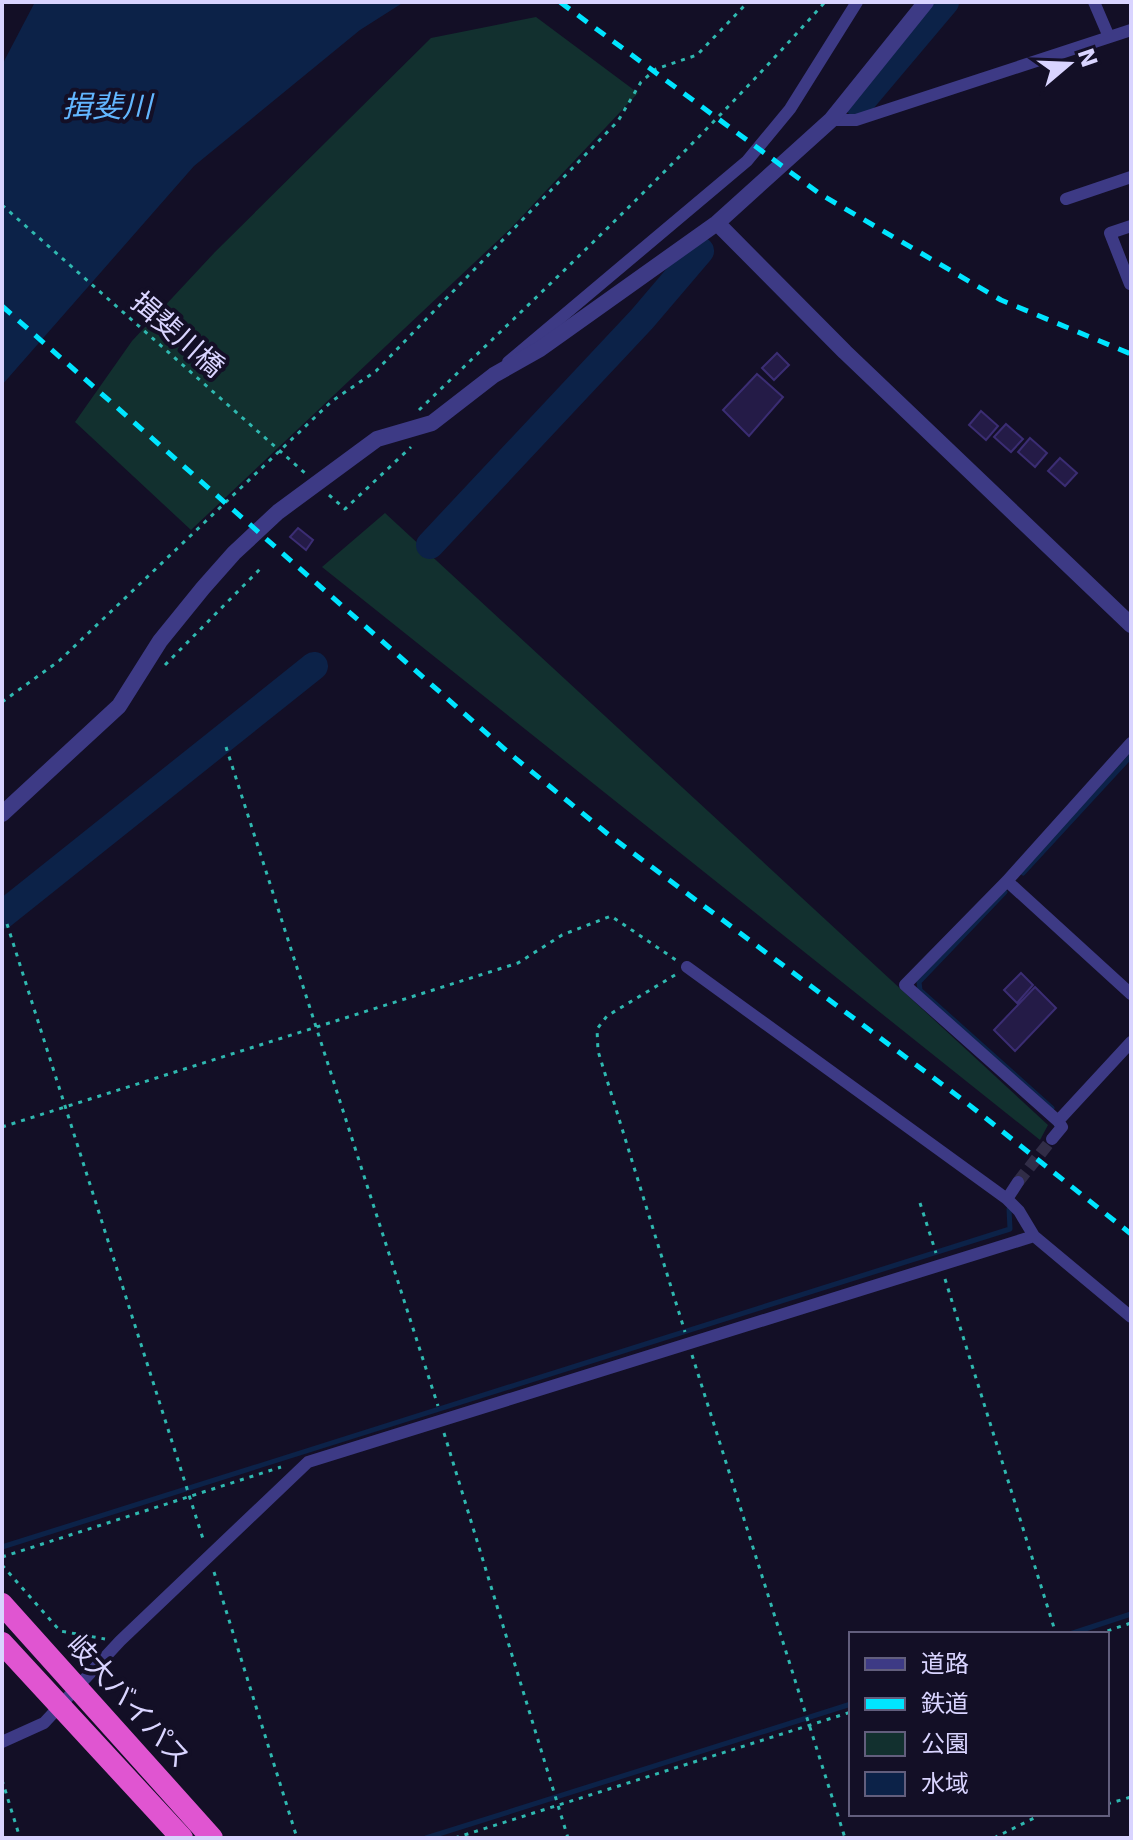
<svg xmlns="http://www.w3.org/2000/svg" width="1133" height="1840" font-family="'DejaVu Sans','Noto Sans JP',sans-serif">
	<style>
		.green { fill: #12302f }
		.water { fill: #0c2248 }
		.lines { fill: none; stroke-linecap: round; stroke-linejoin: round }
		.stream { stroke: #0c2248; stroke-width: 5 }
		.river { stroke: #0c2248; stroke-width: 28 }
		.building { fill: #241b47; stroke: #3b2d73; stroke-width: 2 }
		.minor-tunnel { stroke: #312d47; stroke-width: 12; stroke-dasharray: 12 6; stroke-linecap: butt }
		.path { stroke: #2fb8b0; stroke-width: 3; stroke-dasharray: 4 6; stroke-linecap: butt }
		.minor { stroke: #3d3a85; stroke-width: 12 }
		.tertiary { stroke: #3d3a85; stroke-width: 16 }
		.trunk { stroke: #e055d1; stroke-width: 22 }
		.rail { stroke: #00e5ff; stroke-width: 5; stroke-dasharray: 12 10; stroke-linecap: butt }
		.labels { text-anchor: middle; stroke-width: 8; stroke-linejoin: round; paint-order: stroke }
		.street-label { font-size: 28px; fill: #d9d4ff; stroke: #130f26 }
		.water-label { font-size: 30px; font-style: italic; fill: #62b6ff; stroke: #130f26 }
	</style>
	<rect width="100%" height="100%" fill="#130f26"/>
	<path class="green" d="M536,17L638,93L511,228L191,530L75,422L132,341L215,252L431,38Z
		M385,513L1048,1125L1040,1140L322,567Z"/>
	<path class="water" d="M35,2H404L360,30L194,166L2,385V65Z"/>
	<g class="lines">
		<path class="stream" d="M1023,873L1131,756
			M1005,892L919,982L920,990L1052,1108
			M2,1547L1010,1229L1009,1209
			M1070,1634L1131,1614
			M426,1838L851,1704"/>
		<path class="river" d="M859,104L945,2
			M430,545L642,319L700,251
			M2,915L314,666"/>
	</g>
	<path class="building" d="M777,353L789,365L774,380L762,368Z
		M757,374L783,397L749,436L723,410Z
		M981,411L998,426L986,440L969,425Z
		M1006,424L1023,439L1011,452L994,437Z
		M1030,438L1047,453L1035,467L1018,452Z
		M1060,458L1077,473L1065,486L1048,471Z
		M298,528L313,540L306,550L290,537Z
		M1021,973L1033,985L1017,1003L1004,990Z
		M1035,987L1056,1008L1015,1051L994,1030Z"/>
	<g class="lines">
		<path class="minor-tunnel" d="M1018,1182L1052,1139"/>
		<path class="path" d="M2,205L306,474
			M419,410C557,277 697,146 825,2
			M329,495L345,509L411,447
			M165,665L261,568
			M2,702L59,661L332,401L376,371L618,121L641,82L656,69L697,55L748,2
			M226,747L438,1406
			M7,924L204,1542
			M675,975L607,1016L597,1029L598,1051L685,1332
			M2,1127L518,963L562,935L611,916L676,960
			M920,1203L936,1253
			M945,1279L1056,1634
			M692,1355L845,1838
			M444,1433L568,1838
			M2,1557L281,1467
			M2,1565L60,1631L105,1639
			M214,1572L297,1838
			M1098,1634L1131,1623
			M2,1780L20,1838
			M1107,1804L1131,1797
			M455,1838L851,1712
			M994,1838L1042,1814"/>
		<path class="minor" d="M1094,2L1109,37
			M831,120H856L1131,30
			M1066,199L1131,177
			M1130,284L1110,233L1131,226
			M508,362L747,161L790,109L857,2
			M1007,881L1131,994
			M687,967L1007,1199
			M1058,1121L1131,1042
			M1052,1139L1062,1127L1058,1121L905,985L1007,881L1131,743
			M1018,1182L1007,1199L1019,1211L1034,1236L1131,1317
			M2,1742L44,1723L120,1641L308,1462L1034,1236"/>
		<path class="tertiary" d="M717,223L845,352L1131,625
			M2,814L119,706L160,641L203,588L234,553L278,512L377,439L432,423L494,375L540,349L717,223L831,120L926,2"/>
		<path class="trunk" d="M2,1604L212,1838
			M2,1643L182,1838"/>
		<path class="rail" d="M560,2L820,194L1001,300L1131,354
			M2,306L509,753L609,835L963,1100L1131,1234"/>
	</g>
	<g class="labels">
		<g class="street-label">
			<text transform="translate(178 334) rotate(41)" y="10">揖斐川橋</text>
			<text transform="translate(129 1701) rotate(48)" y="10">岐大バイパス</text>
		</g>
		<g class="water-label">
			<text x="107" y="117">揖斐川</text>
		</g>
	</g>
	<rect width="1133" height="1840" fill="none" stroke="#d9d4ff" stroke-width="8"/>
	<rect x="849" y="1632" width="260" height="184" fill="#130f26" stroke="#625e7d" stroke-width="2"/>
	<rect x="865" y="1658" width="40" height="12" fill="#3d3a85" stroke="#625e7d" stroke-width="2"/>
	<text x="921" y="1672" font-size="24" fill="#d9d4ff">道路</text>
	<rect x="865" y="1698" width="40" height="12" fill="#00e5ff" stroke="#625e7d" stroke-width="2"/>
	<text x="921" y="1712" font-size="24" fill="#d9d4ff">鉄道</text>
	<rect x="865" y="1732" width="40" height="24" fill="#12302f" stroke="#625e7d" stroke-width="2"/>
	<text x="921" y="1752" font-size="24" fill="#d9d4ff">公園</text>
	<rect x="865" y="1772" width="40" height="24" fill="#0c2248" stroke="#625e7d" stroke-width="2"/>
	<text x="921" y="1792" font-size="24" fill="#d9d4ff">水域</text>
	<g transform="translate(1069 64) rotate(71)" stroke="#130f26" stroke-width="6" paint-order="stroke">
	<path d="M0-6L14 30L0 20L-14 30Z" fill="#d9d4ff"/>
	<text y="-12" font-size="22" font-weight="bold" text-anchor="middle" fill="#d9d4ff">N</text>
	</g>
</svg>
